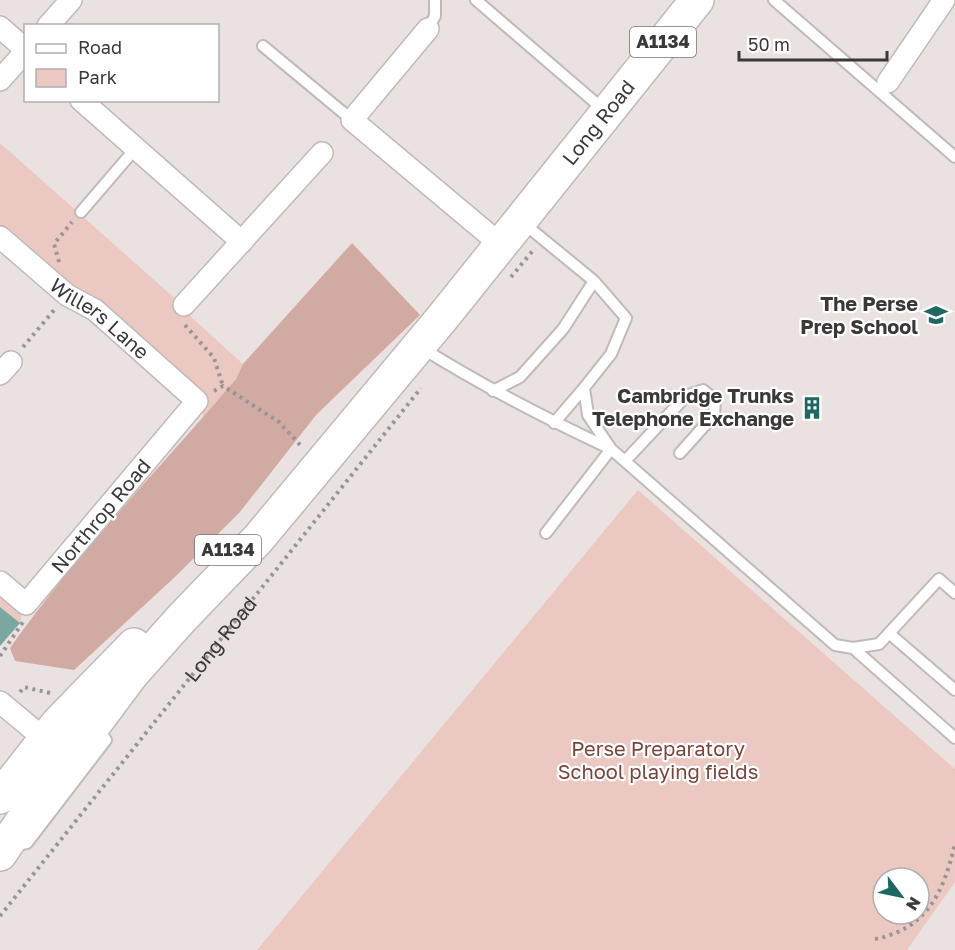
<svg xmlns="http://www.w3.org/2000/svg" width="955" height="950" font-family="'Golos Text',sans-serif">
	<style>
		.green { fill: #ecc8c2; fill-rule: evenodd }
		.forest { fill: #d1aaa3 }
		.water { fill: #7ca7a1 }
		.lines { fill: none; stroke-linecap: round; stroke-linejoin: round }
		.service-casing { stroke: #c1bab9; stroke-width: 14 }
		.minor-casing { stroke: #c1bab9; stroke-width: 24 }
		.primary-casing { stroke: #c1bab9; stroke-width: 36 }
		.path { stroke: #9a9494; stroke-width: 4; stroke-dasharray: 3 4.5; stroke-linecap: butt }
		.service { stroke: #fff; stroke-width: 10 }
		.minor { stroke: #fff; stroke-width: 21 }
		.primary { stroke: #fff; stroke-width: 33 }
		.labels { text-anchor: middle; stroke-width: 4.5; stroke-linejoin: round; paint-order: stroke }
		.shield { fill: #fff; stroke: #767474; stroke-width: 1.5 }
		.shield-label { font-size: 18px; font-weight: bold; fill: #3b3838 }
		.street-label { font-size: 20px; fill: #3b3838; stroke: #fff }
		.poi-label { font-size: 20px; font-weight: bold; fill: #3b3838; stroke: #fff; text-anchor: end }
		.park-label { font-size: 20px; fill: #7a443b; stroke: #fff }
	</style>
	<rect width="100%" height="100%" fill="#eae2e1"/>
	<path class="green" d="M0,143L179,302L188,314L243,364L236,379L203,417V405L184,379L92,296L72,291L0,229Z
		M638,490L955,769V882L907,950H257ZM883,878H919V914H883Z
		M0,593L22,612L20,623L0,607Z"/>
	<path class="forest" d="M352,243L420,315L316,415L240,512L176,576L74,670L15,661L10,648C78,552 160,468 236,379L243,364Z"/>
	<path class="water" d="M0,607L20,623L0,646Z"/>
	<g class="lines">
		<g class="service-casing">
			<path id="service" d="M476,0L604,110
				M774,0L955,157
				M428,29L435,16V0
				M263,46L352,120
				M81,212L135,149
				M522,222L594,281L626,318L611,354L584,388L588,415L611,449L835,645L853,648L879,644L939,579L955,593
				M422,348C484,387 545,418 611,449L546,533
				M493,391L520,377L563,329L594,281
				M554,423L584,388
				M625,461L686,396L703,390L715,400L714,415L680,453
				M890,634L955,690
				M853,648L955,738
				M16,845L27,843L106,740L97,725"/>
		</g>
		<g class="minor-casing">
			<g id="minor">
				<path d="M48,26L71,0"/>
				<path d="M0,27L26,50"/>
				<path d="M428,29L352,120L500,244"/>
				<path d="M0,80L26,51"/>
				<path d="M888,82L944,0"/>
				<path d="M81,100L242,242"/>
				<path id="s2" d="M0,237L67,295L95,310L197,401L26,604L0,582"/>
				<path d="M184,305L322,153"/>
				<path d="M0,374L11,362"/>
				<path d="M0,702L53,746"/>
			</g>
		</g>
		<g class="primary-casing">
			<g id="primary">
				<path d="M0,797L58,723L134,645"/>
				<path id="s3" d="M0,854L23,820L132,674L181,619L258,539L443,317L697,0"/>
			</g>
		</g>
		<g class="path">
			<path d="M59,262L54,244L72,222"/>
			<path d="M511,277L535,248"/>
			<path d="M185,325L214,358L223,386"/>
			<path d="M23,347L55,309"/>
			<path d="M214,391L223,386L279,422L301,446"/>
			<path d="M0,656L23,622"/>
			<path d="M20,692L24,687L50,693"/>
			<path id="s1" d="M0,916L421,388"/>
			<path d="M875,939C927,929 944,892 955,843"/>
		</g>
		<use href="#service" class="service"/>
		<use href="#minor" class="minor"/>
		<use href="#primary" class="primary"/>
	</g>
	<defs>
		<g id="school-bare" transform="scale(1.8)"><path d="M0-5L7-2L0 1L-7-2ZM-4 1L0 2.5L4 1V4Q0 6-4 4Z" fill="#1e6861" stroke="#fff" stroke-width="2.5" paint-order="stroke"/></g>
		<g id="building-bare" transform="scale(1.8)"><path d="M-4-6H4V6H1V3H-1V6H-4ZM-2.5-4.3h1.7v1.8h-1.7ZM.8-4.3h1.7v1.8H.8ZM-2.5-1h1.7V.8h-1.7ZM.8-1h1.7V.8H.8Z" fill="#1e6861" stroke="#fff" stroke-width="2.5" paint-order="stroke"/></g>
	</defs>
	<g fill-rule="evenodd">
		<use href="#school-bare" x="936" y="315"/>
		<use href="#building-bare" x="812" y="408"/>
	</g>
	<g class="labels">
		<g class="shield">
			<rect x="630" y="27" width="66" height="30" rx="4.5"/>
			<rect x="195" y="535" width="66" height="30" rx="4.5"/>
		</g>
		<g class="shield-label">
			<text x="663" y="48">A1134</text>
			<text x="228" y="556">A1134</text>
		</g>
		<g class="street-label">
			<text dy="7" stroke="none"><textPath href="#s3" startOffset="946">Long Road</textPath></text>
			<text dy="7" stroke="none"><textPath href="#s2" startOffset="129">Willers Lane</textPath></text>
			<text transform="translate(101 516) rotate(-50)" y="7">Northrop Road</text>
			<text dy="7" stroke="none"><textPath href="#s1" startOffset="354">Long Road</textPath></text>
		</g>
		<g class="poi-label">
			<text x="918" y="311">The Perse<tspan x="918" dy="23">Prep School</tspan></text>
			<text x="794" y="403">Cambridge Trunks<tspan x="794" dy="23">Telephone Exchange</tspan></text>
		</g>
		<g class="park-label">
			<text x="658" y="756">Perse Preparatory<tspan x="658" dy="23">School playing fields</tspan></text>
		</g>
	</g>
	<rect x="24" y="24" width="195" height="78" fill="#ffffff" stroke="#b1afaf" stroke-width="1.5"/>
	<rect x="36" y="44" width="30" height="9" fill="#ffffff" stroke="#b1afaf" stroke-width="1.5"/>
	<text x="78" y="54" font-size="18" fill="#3b3838">Road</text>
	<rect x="36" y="69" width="30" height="18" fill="#ecc8c2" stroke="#b1afaf" stroke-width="1.5"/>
	<text x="78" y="84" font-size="18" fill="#3b3838">Park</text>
	<g transform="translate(901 896) rotate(122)"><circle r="28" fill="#ffffff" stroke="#b1afaf" stroke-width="1.5"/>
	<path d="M0-4.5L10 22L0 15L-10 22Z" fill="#1e6861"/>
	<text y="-9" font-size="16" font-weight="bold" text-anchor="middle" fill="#3b3838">N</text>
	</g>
	<path d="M739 51v9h148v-9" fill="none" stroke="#3b3838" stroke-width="3"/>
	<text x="748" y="51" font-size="18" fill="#3b3838" stroke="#ffffff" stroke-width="4.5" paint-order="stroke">50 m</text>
</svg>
